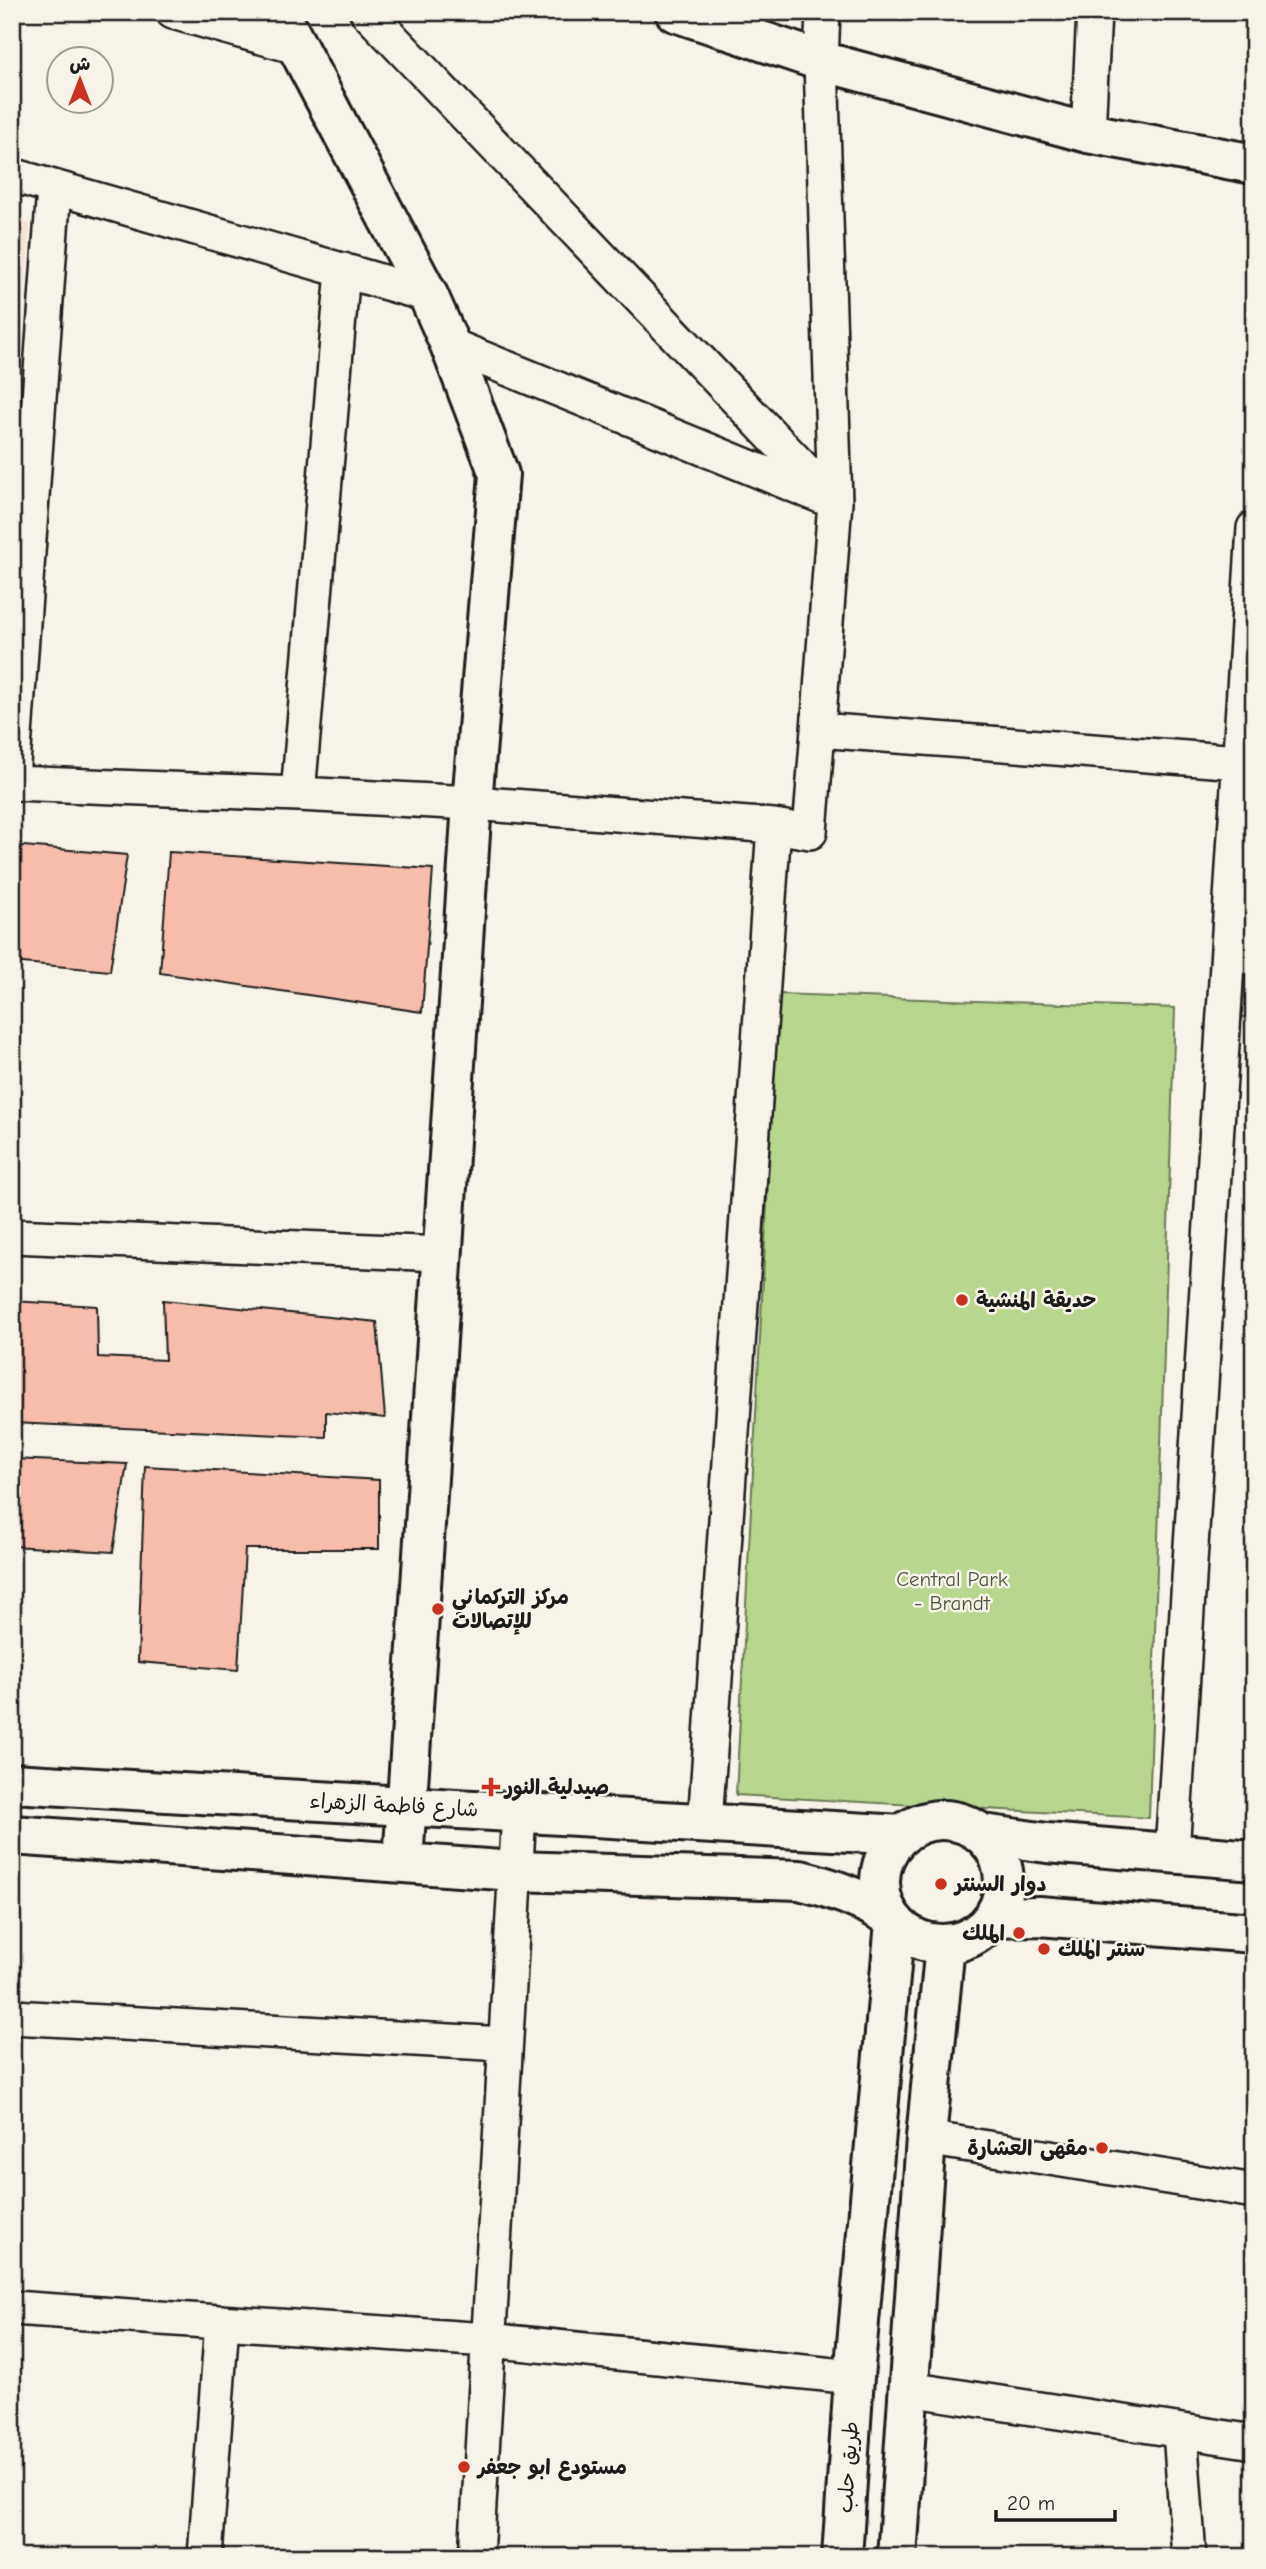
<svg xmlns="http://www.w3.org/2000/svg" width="1266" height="2569" font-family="'Comic Neue','Playpen Sans Arabic',sans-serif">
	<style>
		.built { fill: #f7e3d6 }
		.green { fill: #b9d68e; stroke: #6a7955; stroke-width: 2 }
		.building { fill: #f6bdad; stroke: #1c1c1c; stroke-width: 2 }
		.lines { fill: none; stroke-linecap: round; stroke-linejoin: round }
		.street-casing { stroke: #1c1c1c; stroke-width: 38 }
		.secondary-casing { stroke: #1c1c1c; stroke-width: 44 }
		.street { stroke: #f7f3e8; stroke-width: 33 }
		.secondary { stroke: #f7f3e8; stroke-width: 38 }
		.poi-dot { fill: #c8321e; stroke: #f7f3e8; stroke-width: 2.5 }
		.labels { text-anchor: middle; stroke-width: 5; stroke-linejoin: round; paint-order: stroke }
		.poi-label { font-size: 21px; font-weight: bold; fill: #1c1c1c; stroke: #f7f3e8; text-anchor: start }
		.park-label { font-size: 21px; fill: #4b543e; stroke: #f7f3e8 }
		.street-label { font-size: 21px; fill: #1c1c1c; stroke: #f7f3e8 }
	</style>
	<rect width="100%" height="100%" fill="#f7f3e8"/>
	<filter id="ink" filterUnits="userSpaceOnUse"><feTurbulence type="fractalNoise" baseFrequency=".0143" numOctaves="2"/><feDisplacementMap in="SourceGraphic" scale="14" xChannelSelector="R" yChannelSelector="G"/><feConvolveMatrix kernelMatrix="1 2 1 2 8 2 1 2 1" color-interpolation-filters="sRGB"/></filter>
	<g filter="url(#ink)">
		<path class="built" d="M12,218L30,224L12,470Z"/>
		<path class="green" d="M778,994L1175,1008L1149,1818L736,1795Z"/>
		<path class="building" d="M12,845L127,855L110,971L12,962Z
			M169,852L433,869L422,1012L160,973Z
			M163,1300L377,1322L385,1418L326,1412V1437L12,1423V1301L97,1306L98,1357L165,1360Z
			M12,1459L127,1464L113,1552L12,1546Z
			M145,1466L379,1480V1549H245L238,1670L138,1662Z"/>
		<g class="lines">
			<g class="street-casing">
				<path id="street" d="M173,12L297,47
					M367,12L835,502
					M1088,133L1094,12
					M12,175L428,295
					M450,345L823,497
					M818,730L835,502L821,61L823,12
					M12,778L54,188
					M12,783L298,794L472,803L774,826L810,832L818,730L1239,762
					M298,794L343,270
					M1230,921L1254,960
					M12,1236L442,1254
					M705,1823L774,826
					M1172,1853L1254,528
					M12,2017L505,2044
					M926,2138L1254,2191
					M12,2308L488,2340L854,2377
					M909,2389L1254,2442
					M1180,2431L1189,2557
					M205,2557L222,2322
					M476,2557L519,1812"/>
			</g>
			<g class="secondary-casing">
				<path id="secondary" d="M279,12L428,295L450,345L499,474L472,803L403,1862
					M675,12L821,61L1088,133L1254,164
					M12,1783L902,1835
					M880 1882a62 62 0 1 1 124 0a62 62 0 1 1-124 0Z
					M983,1834L1047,1843L1254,1860
					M12,1835L515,1871L800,1880C833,1888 860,1898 889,1915
					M994,1917L1039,1916L1254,1933
					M842,2557L854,2377L895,1922
					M897,2557L926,2138L945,1945"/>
			</g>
			<use href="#street" class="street"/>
			<use href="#secondary" class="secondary"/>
		</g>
	</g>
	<g class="poi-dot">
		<circle cx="962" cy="1300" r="7"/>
		<circle cx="438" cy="1609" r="7"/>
		<path d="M487.5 1776.5h7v7h7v7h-7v7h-7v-7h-7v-7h7z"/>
		<circle cx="941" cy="1884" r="7"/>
		<circle cx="1019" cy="1933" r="7"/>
		<circle cx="1044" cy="1949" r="7"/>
		<circle cx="1102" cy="2148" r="7"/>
		<circle cx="464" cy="2467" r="7"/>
	</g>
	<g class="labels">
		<g class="poi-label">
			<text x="976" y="1307">حديقة المنشية</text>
			<text x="452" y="1604">مركز التركماني<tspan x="452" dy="24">للإتصالات</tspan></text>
			<text x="505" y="1794">صيدلية النور</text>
			<text x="955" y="1891">دوار السنتر</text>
			<text x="1005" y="1940" text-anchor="end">الملك</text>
			<text x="1058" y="1956">سنتر الملك</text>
			<text x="1088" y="2155" text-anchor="end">مقهى العشارة</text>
			<text x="478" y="2474">مستودع ابو جعفر</text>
		</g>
		<g class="park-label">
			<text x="952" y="1586">Central Park<tspan x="952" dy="24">- Brandt</tspan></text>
		</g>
		<g class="street-label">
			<text transform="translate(394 1805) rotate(3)" y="7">شارع فاطمة الزهراء</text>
			<text transform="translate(848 2467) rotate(-86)" y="7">طريق حلب</text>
		</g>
	</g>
	<rect width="1266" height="2569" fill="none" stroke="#f7f3e8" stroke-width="42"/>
	<rect x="21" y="21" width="1224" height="2527" fill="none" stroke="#1c1c1c" stroke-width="2.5" filter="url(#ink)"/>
	<g transform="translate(80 80)"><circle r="33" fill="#f7f3e8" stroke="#9f9d96" stroke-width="2"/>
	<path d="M0-5L12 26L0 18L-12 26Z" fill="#c8321e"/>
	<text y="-10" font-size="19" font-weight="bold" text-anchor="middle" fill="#1c1c1c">ش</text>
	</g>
	<path d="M996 2510v10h119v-10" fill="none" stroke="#1c1c1c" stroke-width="3.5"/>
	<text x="1007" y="2510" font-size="21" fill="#1c1c1c" stroke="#f7f3e8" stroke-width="5" paint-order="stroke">20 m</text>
</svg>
